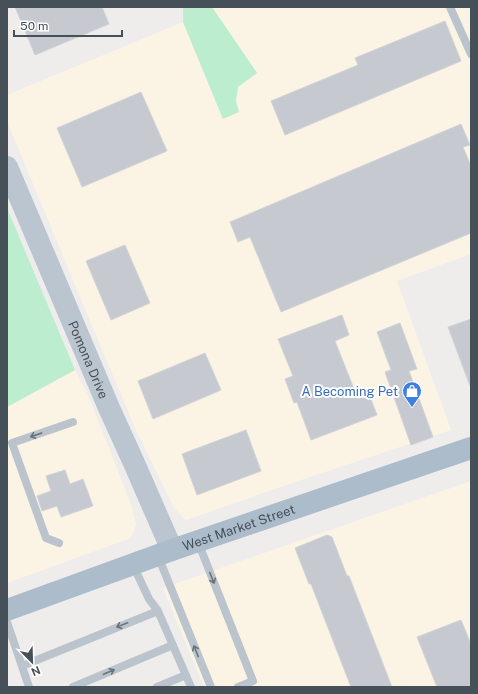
<svg xmlns="http://www.w3.org/2000/svg" width="478" height="694" font-family="'Public Sans',sans-serif">
	<style>
		.commercial { fill: #fbf4e5 }
		.green { fill: #bbedce }
		.building { fill: #c6c9cf; stroke: #d1d3d8 }
		.lines { fill: none; stroke-linecap: round; stroke-linejoin: round }
		.lane { stroke: #bbc4cc; stroke-width: 8 }
		.secondary { stroke: #bac5d0; stroke-width: 22 }
		.primary { stroke: #adbccb; stroke-width: 22 }
		.oneway { stroke: #68737c }
		.labels { text-anchor: middle; stroke-width: 4; stroke-linejoin: round; paint-order: stroke }
		.street-label { font-size: 13px; fill: #455059; stroke: #fff }
		.shop-label { font-size: 13px; fill: #366cbe; stroke: #fff; text-anchor: end }
	</style>
	<rect width="100%" height="100%" fill="#efecec"/>
	<path class="commercial" d="M212,7H471V254L397,281L451,430L301,480L186,520L174,508L137,432L95,333L7,121V95L183,22L223,119L236,101L238,86L256,72Z
		M75,370L88,395L131,504L136,525L131,538L7,583V407Z
		M471,481V687H204L163,588Z"/>
	<path class="green" d="M183,7H212L257,73L238,87L236,101L239,112L223,119L183,22Z
		M7,208L75,370L7,407Z"/>
	<path class="building" d="M15,7H102L109,24L35,55Z
		M445,21L461,61L285,135L271,101L358,65L355,58Z
		M141,92L167,151L82,187L57,128Z
		M461,124L470,145L463,147L471,166V233L281,312L250,237L238,242L230,222Z
		M125,245L150,303L111,320L86,261Z
		M342,315L349,335L335,341L358,399L369,394L377,415L311,440L297,402L294,403L285,379L293,376L278,339Z
		M471,319V386H470L448,327Z
		M400,323L417,369L409,371L433,437L411,445L385,372L391,370L377,332Z
		M205,353L221,390L153,419L138,381Z
		M246,430L261,471L197,495L182,454Z
		M65,470L70,484L83,479L93,506L61,517L57,506L42,511L37,496L51,491L46,476Z
		M327,535L332,537L347,576H349L392,687H351L311,584H309L295,548Z
		M461,620L471,644V687H437L417,637Z"/>
	<g class="lines">
		<path class="lane" d="M450,7L471,54
			M198,542L253,681L238,687
			M59,543L46,538L12,443L73,422
			M158,556L211,687
			M133,565L149,599L158,611L191,687
			M7,622L29,687
			M22,666L158,611
			M73,687L173,645
			M157,687L186,675"/>
		<path class="secondary" id="s1" d="M7,167L109,408L134,463L172,550"/>
		<path class="primary" id="s2" d="M7,610L172,550L471,448"/>
	</g>
	<defs><path id="oneway-shaft" d="M-6 0H5M1.5-3L5.5 0L1.5 3" fill="none" stroke-width="1.6" stroke-linecap="round" stroke-linejoin="round"/></defs>
	<g class="oneway">
		<use href="#oneway-shaft" transform="translate(36 435) rotate(161)"/>
		<use href="#oneway-shaft" transform="translate(212 578) rotate(68)"/>
		<use href="#oneway-shaft" transform="translate(122 625) rotate(158)"/>
		<use href="#oneway-shaft" transform="translate(196 651) rotate(-112)"/>
		<use href="#oneway-shaft" transform="translate(109 672) rotate(-23)"/>
	</g>
	<defs>
		<g id="shop-pin" transform="scale(1)"><path d="M0 17L-7.5 6A9.5 9.5 0 1 1 7.5 6Z" fill="#3f7fe0" stroke="#fff"/><path d="M-5-2.5h2.3a2.7 3.5 0 0 1 5.4 0H5L5.5 6h-11ZM-1.5-2.5h3a1.5 2.3 0 0 0-3 0Z" fill="#fff"/></g>
	</defs>
	<g fill-rule="evenodd">
		<use href="#shop-pin" x="412" y="391"/>
	</g>
	<g class="labels">
		<g class="street-label">
			<text dy="5" stroke="none"><textPath href="#s1" startOffset="209">Pomona Drive</textPath></text>
			<text dy="5" stroke="none"><textPath href="#s2" startOffset="246">West Market Street</textPath></text>
		</g>
		<g class="shop-label">
			<text x="398" y="396">A Becoming Pet</text>
		</g>
	</g>
	<rect width="478" height="694" fill="none" stroke="#455059" stroke-width="16"/>
	<g transform="translate(32 662) rotate(157)" stroke="#ffffff" stroke-width="3" paint-order="stroke">
	<path d="M0-3L7 15L0 10L-7 15Z" fill="#455059"/>
	<text y="-6" font-size="11" font-weight="bold" text-anchor="middle" fill="#455059">N</text>
	</g>
	<path d="M14 30v6h108v-6" fill="none" stroke="#455059" stroke-width="2"/>
	<text x="20" y="30" font-size="12" fill="#455059" stroke="#ffffff" stroke-width="3" paint-order="stroke">50 m</text>
</svg>
